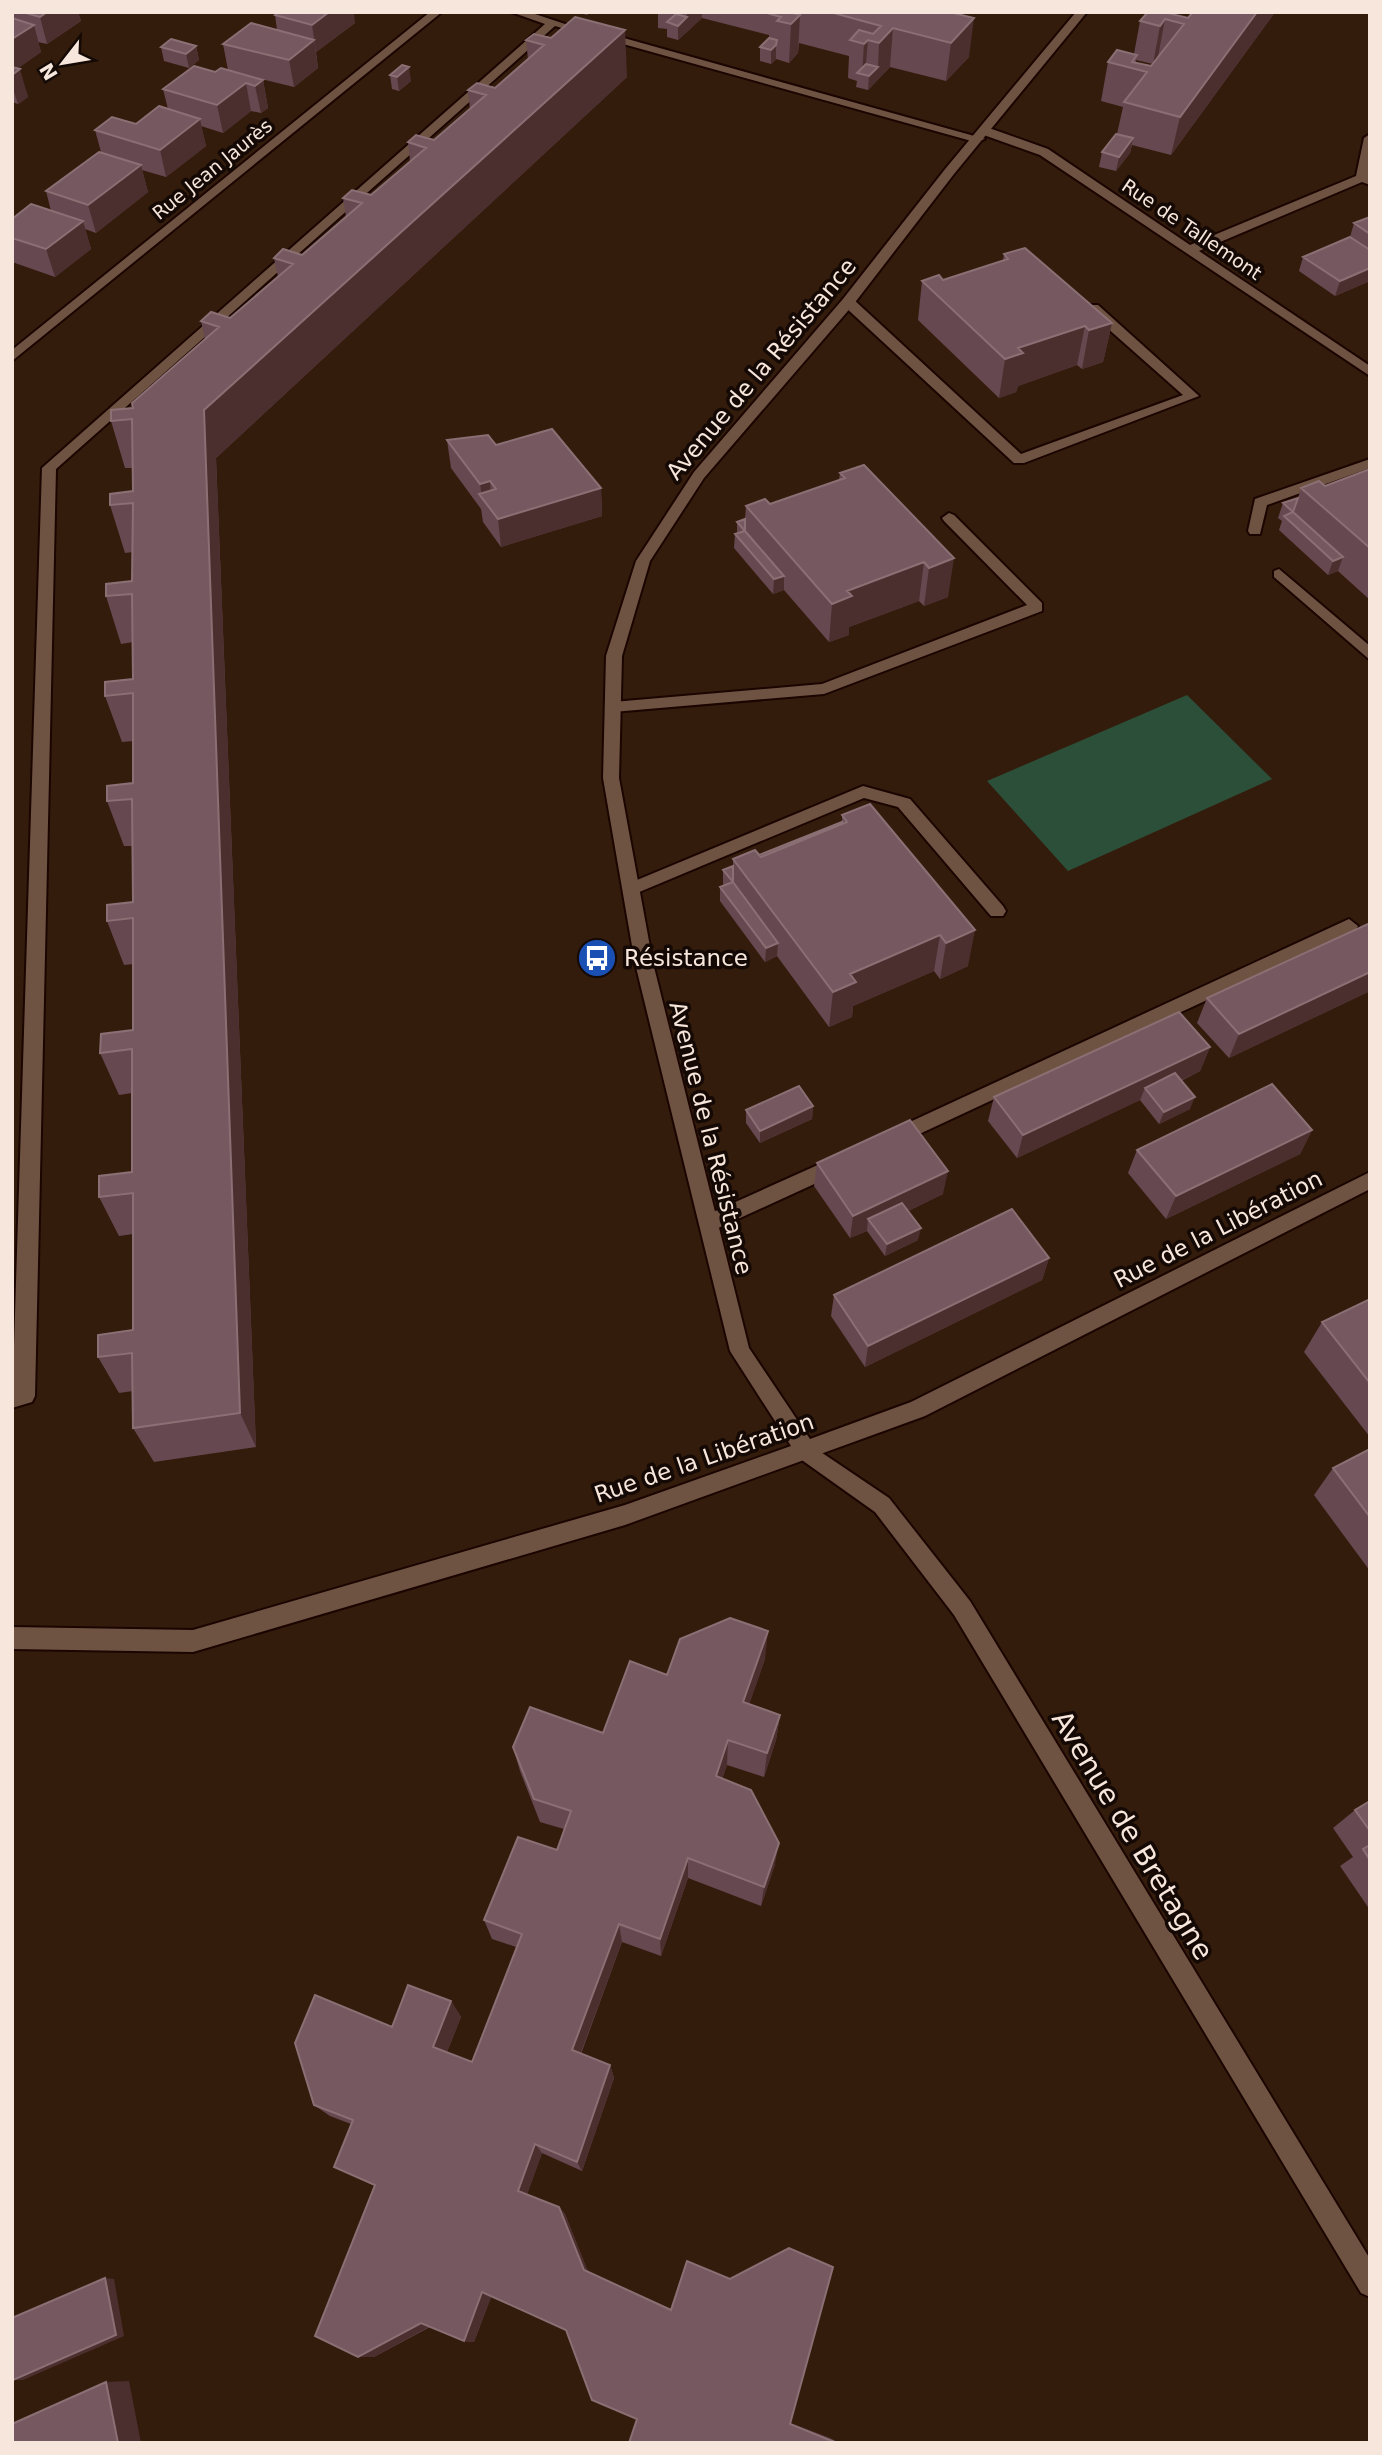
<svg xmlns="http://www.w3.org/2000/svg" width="1382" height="2455" font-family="'DejaVu Sans',sans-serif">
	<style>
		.green { fill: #2b4f39 }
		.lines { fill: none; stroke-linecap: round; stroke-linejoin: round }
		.service-casing { stroke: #1b0500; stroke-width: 4 }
		.minor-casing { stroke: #1b0500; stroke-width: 4 }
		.tertiary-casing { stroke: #1b0500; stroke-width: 4 }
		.service { fill: #6f5342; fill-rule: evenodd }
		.minor { fill: #6f5342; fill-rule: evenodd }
		.tertiary { fill: #6f5342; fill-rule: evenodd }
		.wall { fill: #664851; fill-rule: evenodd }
		.shaded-wall { fill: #4b2f2f }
		.building { fill: #765960; stroke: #8a6f74; stroke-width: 2 }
		.labels { text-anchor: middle; stroke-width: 7; stroke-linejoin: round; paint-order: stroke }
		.far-street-label { font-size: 19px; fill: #f7e6dc; stroke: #140904 }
		.street-label { font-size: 23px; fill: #f7e6dc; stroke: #140904 }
		.poi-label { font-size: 23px; fill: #f7e6dc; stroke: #140904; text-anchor: start }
		.near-street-label { font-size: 28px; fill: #f7e6dc; stroke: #140904 }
	</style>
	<rect width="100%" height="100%" fill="#341c0c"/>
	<path class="green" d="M1187,695L1272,779L1068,871L987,781Z"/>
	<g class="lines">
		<g class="service-casing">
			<path id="service" d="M511,12H529L568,25L562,28L555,26L56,469L35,1396L32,1402L12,1408L42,468L545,24Z
				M598,33H606L985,139L975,142L598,37Z
				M843,299H853L1021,454L1183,395L1088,311V305H1098L1199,396L1024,463H1014L843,305Z
				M1370,459V468L1267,505L1260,534H1250L1248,531L1255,499Z
				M949,513L954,515L1042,603V611L824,694L613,712L605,707L613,702L822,684L1027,605L944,521L942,518Z
				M1279,569L1370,646V660L1274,577V571Z
				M863,786L910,799L1003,906L1006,911L1003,916H991L898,807L864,798L637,893L631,895L623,889L625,885Z
				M1349,919L1358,926L1355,931L900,1143H886L884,1138L886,1133Z
				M840,1155L847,1157L849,1163L847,1169L716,1229H702L699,1223L702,1217Z"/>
		</g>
		<g class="minor-casing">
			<path id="minor" d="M430,12H442L12,361V350Z
				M981,128H989L1048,149L1190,245L1356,176L1364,138L1370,134V185L1362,182L1199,251L1370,366V376L1040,155L981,134Z
				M806,1442L889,1498L970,1601L1370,2259V2297L1361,2293L954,1615L875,1512L799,1458L796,1451L799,1444Z"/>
		</g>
		<g class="tertiary-casing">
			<path id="tertiary" d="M1076,12H1087L954,174L853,305L704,478L650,561L622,656L619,778L653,963L749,1348L810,1439L911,1402L1370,1172V1189L925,1416L625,1525L193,1652L12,1649V1627L193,1630L625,1505L791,1446L730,1351L635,963L603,778L606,656L636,561L694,472L843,299L946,168Z"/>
		</g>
		<use href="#service" class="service"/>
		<use href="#minor" class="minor"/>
		<use href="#tertiary" class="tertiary"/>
	</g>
	<path class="wall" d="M12,12H78L81,21L47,44L38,42L41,52L18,68L28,97L18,104L12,102Z
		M577,12H591L587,15Z
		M658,12H949L969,57L946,81L890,67L868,90L856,87L857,81L848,78L849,56L799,43L798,53L789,63L776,59L771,64L760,61V47L769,38V35L702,18L678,40L667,37V29L658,28Z
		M1193,12H1275L1171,155L1132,145L1130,153L1116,171L1099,167L1102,152L1117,134L1123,107L1101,101L1108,62L1134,54L1140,21L1188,18ZM1136,60L1153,64L1151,66L1136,63Z
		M275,15L355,23L316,52L318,68L294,87L253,77L263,80L268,108L261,113L251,111L223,133L201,126L206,146L166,177L142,170L148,192L96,233L85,229L91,249L55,277L12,262V219L51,211L46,191L101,152L95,130L136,124L168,109L163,89L215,72L228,70L223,44L277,30Z
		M534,34L627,77L216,458L256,1447L154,1462L133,1428V1391L119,1393L98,1357L133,1330V1234L119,1236L99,1197L132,1172V1093L119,1095L100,1053L133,1030V964L124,965L107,921L133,902V846H124L107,801L133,783V741L122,742L105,696L133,679V642L121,644L106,596L132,581L133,552L125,553L110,505L133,491V468H125L111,421L133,408L205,340L201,321L230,318L278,277L274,258L302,255L346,217L343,198L371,195L410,161L408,142L434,140L470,109L468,90L495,88L528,59L526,40Z
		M196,46L199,60L189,68L164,61L161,47Z
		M390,75L411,81L399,91L392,89Z
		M1370,217V281L1335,296L1299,271L1303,257L1350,237L1354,223Z
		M1004,254L1112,323L1103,362L1082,369L1077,365L1018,386L1016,392L999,398L918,320L922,281L943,280L1003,260Z
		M447,440L496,445L601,488L602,516L501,547L483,522L481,509L451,468Z
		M864,465L948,597L924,606L919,601L849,627V635L829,642L784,590L773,594L734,548L735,534L737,533V522L745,519L746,506L770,504L839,480L840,473Z
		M1370,469V600L1338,571L1328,575L1279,530L1282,521L1278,518L1283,503L1298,498L1301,488L1325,486Z
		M842,815L968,966L940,979L934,971L853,1006L852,1017L829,1027L777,956L765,962L720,901V887L724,886L723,884V870L733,866V859L759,855L842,822Z
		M1370,923V991L1229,1058L1197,1023L1207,998Z
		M1210,1047L1200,1071L1181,1081L1190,1109L1159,1124L1140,1100L1017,1158L988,1121L994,1097Z
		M813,1106L812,1119L760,1143L746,1123V1110Z
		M1312,1130L1300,1154L1166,1219L1128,1173L1137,1150Z
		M817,1163L943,1194L908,1211L918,1240L885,1256L867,1231L850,1238L814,1186Z
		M1049,1258L1042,1280L865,1367L831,1316L834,1295Z
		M1370,1299V1437L1304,1352L1322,1322Z
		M1370,1449V1571L1314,1495L1333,1468Z
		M765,1659L749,1704L780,1715L776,1740L764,1777L727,1765L722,1779L775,1864L761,1906L688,1878L661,1956L622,1942L581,2054L610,2065L614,2078L582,2171L542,2153L527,2194L559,2207L565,2214L588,2272L790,2423L830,2438L837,2442L637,2419L566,2330L491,2297L474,2342L464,2341L430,2327L374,2357H358L375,2186L334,2167L351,2124L330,2116L314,2105L392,2027L451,2001L461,2017L447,2052L472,2062L516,1947L492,1939L484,1920L557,1850L564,1829L540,1822L520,1771L513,1747L603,1733L667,1675Z
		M1370,1801V1910L1340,1866L1353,1857L1333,1828L1355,1810Z"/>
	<path class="shaded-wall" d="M47,12H78L81,21L47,44L40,17Z
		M329,12H354L355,23L316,52L312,25Z
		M687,12H702V18L678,40V26L687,17Z
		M786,12H795L794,21L800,15L798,53L789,63L791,24Z
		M1257,12H1275L1171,155L1180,117Z
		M974,18L969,57L946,81L951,43Z
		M1165,19L1158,57L1153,64L1160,26Z
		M34,25L41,52L17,69H20L28,97L18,104L12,86V39Z
		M893,28L890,67L868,90L869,76L878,67L879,43Z
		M625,30L627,77L216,458L256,1447L240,1413L204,410Z
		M314,40L318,68L294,87L289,60Z
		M868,40L865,75L862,74L864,44Z
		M776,45V59L771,64V50Z
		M196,46L199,60L189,68L186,54Z
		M409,67L411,81L399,91L397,77Z
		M263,80L268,108L261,113L255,86Z
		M246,83L251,111L223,133L217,105Z
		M200,119L206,146L166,177L160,150Z
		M1133,138L1130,153L1116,171L1119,157Z
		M141,165L148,192L96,233L88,205Z
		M83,221L91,249L55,277L46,249Z
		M1370,268V281L1335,296L1340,281Z
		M1112,323L1103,362L1082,369L1089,330Z
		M1085,326L1077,365L1018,386L1016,392L999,398L1005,359L1018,348Z
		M490,481L492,508L482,497L480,484Z
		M601,488L602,516L501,547L498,519Z
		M1343,557L1338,571L1328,575L1333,561Z
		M954,558L948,597L924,606L929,568Z
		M924,562L919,601L849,627V635L829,642L832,604L847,591Z
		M784,576V590L773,594L774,579Z
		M975,930L968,966L940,979L946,943Z
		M940,935L934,971L853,1006L852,1017L829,1027L833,992L850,974Z
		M778,943L777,956L765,962L766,948Z
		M1370,972V991L1229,1058L1239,1034Z
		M1210,1047L1200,1071L1151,1095L1145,1088L1140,1100L1017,1158L1023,1135Z
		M1195,1097L1190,1109L1159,1124L1164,1112Z
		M813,1106L812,1119L760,1143V1131Z
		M1312,1130L1300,1154L1166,1219L1176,1196Z
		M948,1171L943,1194L874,1227L868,1219L867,1231L850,1238L853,1216Z
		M921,1228L918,1240L885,1256L887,1244Z
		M1049,1258L1042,1280L865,1367L868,1346Z
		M768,1631L765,1659L741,1728L743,1702Z
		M780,1715L776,1740L764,1777L767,1753Z
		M728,1740L727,1765L715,1800L716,1776Z
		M779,1843L775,1864L761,1906L764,1887Z
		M688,1858V1878L661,1956L660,1939Z
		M619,1924L622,1942L577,2063L572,2050Z
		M451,2001L461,2017L444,2060L433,2047Z
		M610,2065L614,2078L582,2171L577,2162Z
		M535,2144L542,2153L526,2198L518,2191Z
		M559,2207L565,2214L589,2274L584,2270Z
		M105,2278L114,2279L124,2336L23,2380H13Z
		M482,2292L492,2295L474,2342L464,2341Z
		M421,2323L434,2324L374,2357H358Z
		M129,2381L141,2443H118L106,2382Z
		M785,2421L830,2438L837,2442L790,2424Z"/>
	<path class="building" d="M22,12H47L40,17Z
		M278,12H329L312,25L275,15Z
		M772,12H789L800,15L791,24L777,21L781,17L770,14Z
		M830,12H949L974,18L951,43L893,28L879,43L868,40L864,44L850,40L859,30L873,34L881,26Z
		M1148,12H1163L1188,18L1193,12H1257L1180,117L1124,102L1147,72L1108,62L1117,50L1137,55L1132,62L1151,66L1184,24L1165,19L1160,26L1140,21Z
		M676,14L687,17L678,26L667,22Z
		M575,17L625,30L204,410L240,1413L133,1428L132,1353L98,1357V1335L133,1330V1193L99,1197V1176L132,1172V1049L100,1053L101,1034L133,1030V918L107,921V905L133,902L132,799L107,801V786L133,783V693L105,696V682L133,679L132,594L106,596V584L132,581L133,503L110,505V494L133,491L132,419L111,421V410L133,408L132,403L219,327L201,321L211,312L230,318L293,264L274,258L283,249L302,255L362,203L343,198L352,190L371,195L426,148L408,142L416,135L434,140L486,95L468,90L477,83L495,88L544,45L526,40L534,34L551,38Z
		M12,18L34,25L12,39Z
		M251,23L314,40L289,60L223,44Z
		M769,38L777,40L776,45L771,50L760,47Z
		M171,39L196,46L186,54L161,47Z
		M866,64L878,67L869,76L857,73Z
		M402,65L409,67L397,77L390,75Z
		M194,66L215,72L221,68L263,80L255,86L246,83L217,105L163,89Z
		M12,67L20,69L12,75Z
		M159,106L200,119L160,150L95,130L112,117L136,124Z
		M1116,134L1133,138L1119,157L1102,152Z
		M99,152L141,165L88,205L46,191Z
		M31,204L83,221L46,249L12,238V219Z
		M1370,217V234L1354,223Z
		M1350,237L1370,250V268L1340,281L1303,257Z
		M1025,248L1112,323L1089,330L1085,326L1018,348L1023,353L1005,359L922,281L939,275L943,280L1008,259L1004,254Z
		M552,429L601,488L498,519L479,494L496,489L490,481L480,484L447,440L488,435L496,445Z
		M864,465L954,558L929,568L924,562L847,591L852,596L832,604L746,506L765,499L770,504L845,478L840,473Z
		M1370,469V548L1301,488L1319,481L1325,486Z
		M1298,498L1293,512L1283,503Z
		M1293,512L1343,557L1333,561L1284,516Z
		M745,519V531L737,522Z
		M745,531L784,576L774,579L735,534Z
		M870,804L975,930L946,943L940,935L850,974L856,982L833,992L733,859L755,850L761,857L847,822L842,815Z
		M842,822L841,824L761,857L759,855Z
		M733,866V882L723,870Z
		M733,882L778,943L766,948L720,887Z
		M1370,923V972L1239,1034L1207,998Z
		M1179,1012L1210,1047L1023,1135L994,1097Z
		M1175,1073L1195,1097L1164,1112L1145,1088Z
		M1272,1084L1312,1130L1176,1196L1137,1150Z
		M799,1086L813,1106L760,1131L746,1110Z
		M910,1120L948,1171L853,1216L817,1163Z
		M902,1203L921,1228L887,1244L868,1219Z
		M1012,1209L1049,1258L868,1346L834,1295Z
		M1370,1299V1383L1322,1322Z
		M1370,1449V1517L1333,1468Z
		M730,1618L768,1631L743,1702L780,1715L767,1753L728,1740L716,1776L751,1790L779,1843L764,1887L688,1858L660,1939L619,1924L572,2050L610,2065L577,2162L535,2144L518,2191L559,2207L584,2270L671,2310L687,2261L730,2279L789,2248L833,2267L790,2424L837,2443H629L637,2419L592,2400L566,2330L482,2292L464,2341L421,2323L358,2357L315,2336L375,2185L334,2167L353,2120L314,2105L295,2043L315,1995L392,2027L408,1985L451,2001L433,2047L472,2062L522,1934L484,1920L518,1837L557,1850L571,1811L534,1799L513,1747L530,1707L603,1733L630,1661L667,1675L680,1639Z
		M1370,1801V1831L1355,1810Z
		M1370,1845V1860L1363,1849Z
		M105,2278L116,2335L13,2380L12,2318Z
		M106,2382L118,2443H12V2424Z"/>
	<defs>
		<g id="bus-disc" transform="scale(2.0125)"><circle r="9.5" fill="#1a4fb4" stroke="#140904"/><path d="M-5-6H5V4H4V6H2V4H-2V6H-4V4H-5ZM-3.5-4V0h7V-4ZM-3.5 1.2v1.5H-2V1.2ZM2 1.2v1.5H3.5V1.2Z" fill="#fff"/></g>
	</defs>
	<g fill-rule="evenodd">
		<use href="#bus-disc" x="597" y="958"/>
	</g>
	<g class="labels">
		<g class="far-street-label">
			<text transform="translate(212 169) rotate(-39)" y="7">Rue Jean Jaurès</text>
			<text transform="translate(1192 229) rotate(34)" y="7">Rue de Tallemont</text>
		</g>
		<g class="street-label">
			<text transform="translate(761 369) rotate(-50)" y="8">Avenue de la Résistance</text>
			<text transform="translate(711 1138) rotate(76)" y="8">Avenue de la Résistance</text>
			<text transform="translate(1218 1229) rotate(-27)" y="8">Rue de la Libération</text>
			<text transform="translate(704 1458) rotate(-19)" y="8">Rue de la Libération</text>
		</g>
		<g class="poi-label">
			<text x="624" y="966">Résistance</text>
		</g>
		<g class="near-street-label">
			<text transform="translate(1133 1835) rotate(59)" y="10">Avenue de Bretagne</text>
		</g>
	</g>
	<rect width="1382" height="2455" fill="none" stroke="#f7e6dc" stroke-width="28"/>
	<g transform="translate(63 63) rotate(239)" stroke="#140904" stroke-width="5" paint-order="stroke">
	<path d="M0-5L12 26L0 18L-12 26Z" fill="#f7e6dc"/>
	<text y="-10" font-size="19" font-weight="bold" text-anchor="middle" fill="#f7e6dc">N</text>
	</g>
</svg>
